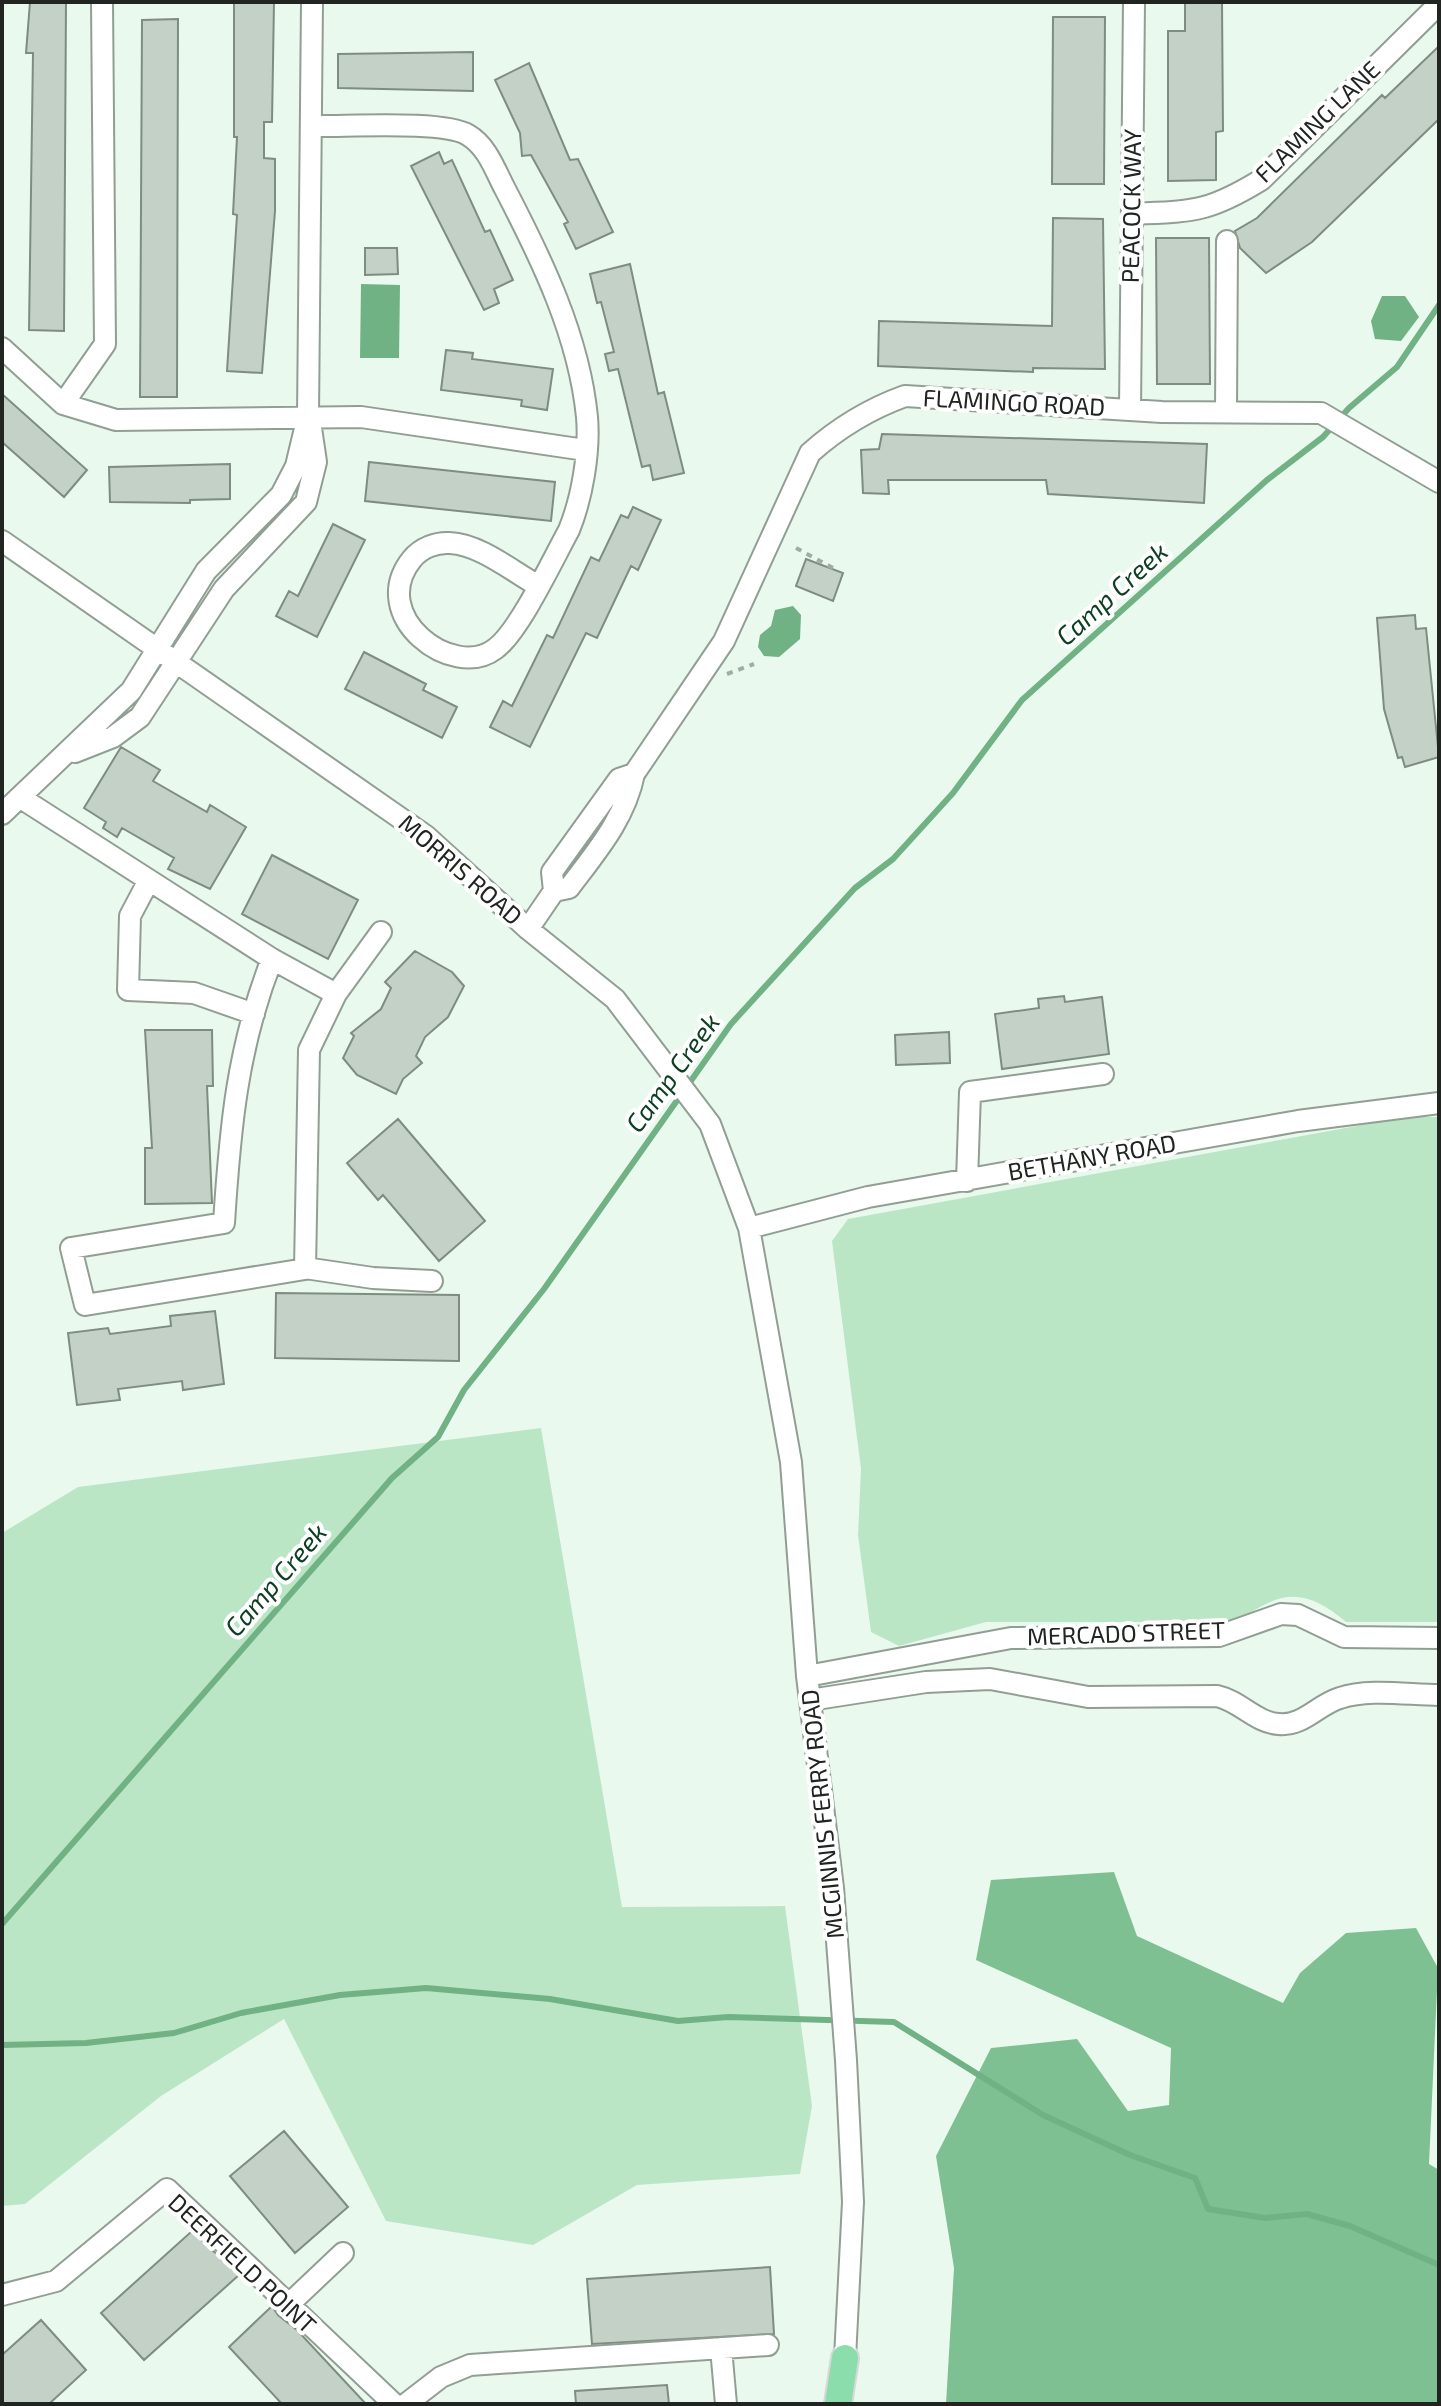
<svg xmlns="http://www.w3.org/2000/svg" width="1441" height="2406" font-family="'Exo 2',sans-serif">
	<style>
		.green { fill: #bbe6c6 }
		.forest { fill: #7ec091 }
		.water { fill: #70b284 }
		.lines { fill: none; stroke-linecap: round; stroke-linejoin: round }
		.stream { stroke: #70b284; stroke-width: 6 }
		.building { fill: #c3d1c6; stroke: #7e8c81; stroke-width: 2 }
		.minor-casing { stroke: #919e94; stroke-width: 24 }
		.major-casing { stroke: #d7d8d7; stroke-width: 30 }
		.path { stroke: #a1aca4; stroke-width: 4; stroke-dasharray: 6 6; stroke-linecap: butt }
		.minor { stroke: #fff; stroke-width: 20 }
		.major { stroke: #8bddac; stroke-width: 26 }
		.labels { text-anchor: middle; stroke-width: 8; stroke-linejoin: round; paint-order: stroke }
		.street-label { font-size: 24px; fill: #202521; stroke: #fff }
		.water-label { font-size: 26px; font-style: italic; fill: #0d4022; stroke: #fff }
	</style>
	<rect width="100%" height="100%" fill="#eaf9ee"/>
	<path class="green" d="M1406,1117H1439V1622H1346C1305,1587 1279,1590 1238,1622H986L899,1646L871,1632L858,1535L861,1469L832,1241L848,1219Z
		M541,1428L622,1907L785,1906L812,2106L800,2174L637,2185L533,2245L386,2221L284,2019L161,2096L25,2204L2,2206V1533L78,1487Z"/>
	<path class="forest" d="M1114,1872L1137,1936L1283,2003L1300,1973L1346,1933L1416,1928L1438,1968L1429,2164L1439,2170V2404H946L954,2268L936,2156L991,2048L1077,2039L1128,2111L1169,2105L1171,2048L976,1960L991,1880Z"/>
	<path class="water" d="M361,284L400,285L399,358H360Z
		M1382,296H1405L1419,317L1401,341L1375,339L1371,321Z
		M793,606L801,615L800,639L779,657L764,656L758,647L760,635L771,626L775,610Z"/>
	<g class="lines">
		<path class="stream" d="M2,1924L392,1478L438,1437L464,1390L544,1289L731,1024L855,888L893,859L953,793L1022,700L1267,480L1323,437L1349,408L1397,367L1439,305
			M2,2045L86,2043L174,2033L241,2013L340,1995L426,1988L550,1999L678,2021L728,2017L894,2022L1043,2115L1130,2155L1195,2178L1208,2209L1265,2218L1307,2214L1350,2226L1439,2265"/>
	</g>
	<path class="building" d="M30,2H66L64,331L29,330L33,53H26Z
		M234,2H274L272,122H264V158L275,159V211L262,373L227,371L237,215L233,214L237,137H234Z
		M1185,2H1222L1223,131L1216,132V180L1168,181V31H1185Z
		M1053,17H1105L1104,184H1052Z
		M178,19L177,397H140L142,20Z
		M1439,46V119L1312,242L1266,273L1240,248L1235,231L1257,218L1382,95L1385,98Z
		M473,52V91L338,88V54Z
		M529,63L570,160L578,159L613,232L576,249L564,224L568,222L531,155L522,156L520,133L495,80Z
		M439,152L444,164L452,160L485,232L490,230L513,280L494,289L499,303L484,310L411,166Z
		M1053,218L1103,219L1105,369L1033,368V372L878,366L879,321L1052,326Z
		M1156,238H1209L1210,384H1157Z
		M365,248H397L398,274L365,275Z
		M630,264L658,394L664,392L684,473L653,480L650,465L642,467L618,369L609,371L605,354L614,352L601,302L597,303L590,274Z
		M446,350L473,353L472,359L553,369L547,410L521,406L522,400L441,390Z
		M2,394L87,470L64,497L2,442Z
		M882,434L1207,444L1204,503L1048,494L1046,480H888L889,494L863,493L861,450L879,449Z
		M369,462L555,482L551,521L365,501Z
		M230,464V499L190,500V503L110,502L109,467Z
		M633,507L661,520L638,570L631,566L597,638L586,633L530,747L490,727L503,701L512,706L547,635L553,638L591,557L599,561L621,515L628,518Z
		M333,524L365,540L317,637L276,616L289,591L298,596Z
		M806,559L843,573L833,601L796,586Z
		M1415,615L1416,629L1426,628L1439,757L1405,767L1402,757L1398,758L1384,709L1377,618Z
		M364,652L426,684L423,690L457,707L442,738L345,689Z
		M121,747L160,770L153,781L207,812L210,805L246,827L210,889L168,869L174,858L122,828L117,837L103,828L106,822L84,808Z
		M272,855L358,900L328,959L242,914Z
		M415,951L452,972L464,986L448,1017L425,1037L416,1056L422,1063L403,1079L396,1094L357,1075L343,1058L354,1036L351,1033L381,1009L391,988L385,982Z
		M1064,996L1065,1002L1102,997L1109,1054L1002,1069L995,1014L1039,1008L1038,999Z
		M145,1030H212L213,1086H207L212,1203L145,1204V1148H152Z
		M949,1032L950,1063L896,1065L895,1035Z
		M398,1119L485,1221L439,1261L383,1195L378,1200L347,1163Z
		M276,1293L459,1295V1361L275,1358Z
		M215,1311L224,1384L183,1390L182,1381L118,1389L120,1400L77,1405L68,1333L108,1328L110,1334L171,1326L170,1316Z
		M284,2131L348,2207L295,2253L230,2176Z
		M192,2231L239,2275L144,2360L101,2313Z
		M770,2267L774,2334L592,2344L587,2279Z
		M272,2306L278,2315L297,2330L366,2404H282L229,2347Z
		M41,2320L86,2370L49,2404H2V2355Z
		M667,2385L669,2404H576L575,2391Z"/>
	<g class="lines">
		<g class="minor-casing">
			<path id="minor" d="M311,126C344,127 444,120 468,135C487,146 495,170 505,189C542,260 579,336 587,417C590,452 582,498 569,530C553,559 519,632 495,649C453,681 366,616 412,559C421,548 436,542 450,543C479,544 512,571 537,585
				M1132,214C1193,211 1207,213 1261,180L1439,4
				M2,348L63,404L116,420L361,417L585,450
				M63,404L105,344L102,2
				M1130,410L1134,2
				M1226,412L1227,241
				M2,541L426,836L528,929L615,999L710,1124L749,1228L791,1462L807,1676L833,1888L846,2060L853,2202L845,2358
				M75,752L113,737L140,717L224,589L306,502L316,462L311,428
				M21,798L272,959L336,994L309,1050L305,1269L85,1305L71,1248L224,1223C230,1129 237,1048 272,959
				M2,814L131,691L206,571L281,495L296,466L308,416L312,2
				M149,880L130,916L128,990L194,993L254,1014
				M554,891L569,888C596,852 625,819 634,774L724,641L810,453C838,428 869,409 905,396L1162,412L1321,413L1439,482
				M528,929L554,891L552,872L619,779L634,774
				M336,994L381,932
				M967,1181L970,1092L1103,1074
				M749,1228L868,1197L1298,1121L1439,1103
				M305,1268L373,1278L432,1281
				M807,1676L1011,1638L1219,1636L1281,1614L1298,1615L1344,1637L1439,1638
				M810,1700L926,1682L990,1679L1088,1697L1217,1696C1240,1701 1256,1723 1279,1724C1304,1726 1317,1705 1340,1698C1369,1688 1409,1695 1439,1695
				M2,2295L56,2281L167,2189L394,2404
				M287,2306L343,2253
				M721,2348L726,2404
				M406,2404L441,2377L470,2365L768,2345"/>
		</g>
		<g class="major-casing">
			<path id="major" d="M838,2404L845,2358"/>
		</g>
		<path class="path" d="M796,548L833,568
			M727,674L754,664"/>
		<use href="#minor" class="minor"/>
		<use href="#major" class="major"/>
	</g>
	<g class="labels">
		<g class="street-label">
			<text transform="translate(1318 122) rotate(-44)" y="8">FLAMING LANE</text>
			<text transform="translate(1132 206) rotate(-89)" y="8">PEACOCK WAY</text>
			<text transform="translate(1014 403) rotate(3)" y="8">FLAMINGO ROAD</text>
			<text transform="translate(460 870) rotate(41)" y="8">MORRIS ROAD</text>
			<text transform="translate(1092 1158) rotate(-10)" y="8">BETHANY ROAD</text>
			<text transform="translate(1126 1634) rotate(-2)" y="8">MERCADO STREET</text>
			<text transform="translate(823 1814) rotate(-96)" y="8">MCGINNIS FERRY ROAD</text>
			<text transform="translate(242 2264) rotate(43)" y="8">DEERFIELD POINT</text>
		</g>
		<g class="water-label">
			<text transform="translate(1112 594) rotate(-42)" y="9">Camp Creek</text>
			<text transform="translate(673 1073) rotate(-54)" y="9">Camp Creek</text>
			<text transform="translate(276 1580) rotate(-49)" y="9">Camp Creek</text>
		</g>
	</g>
	<rect width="1441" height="2406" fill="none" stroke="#202521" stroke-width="8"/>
</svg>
